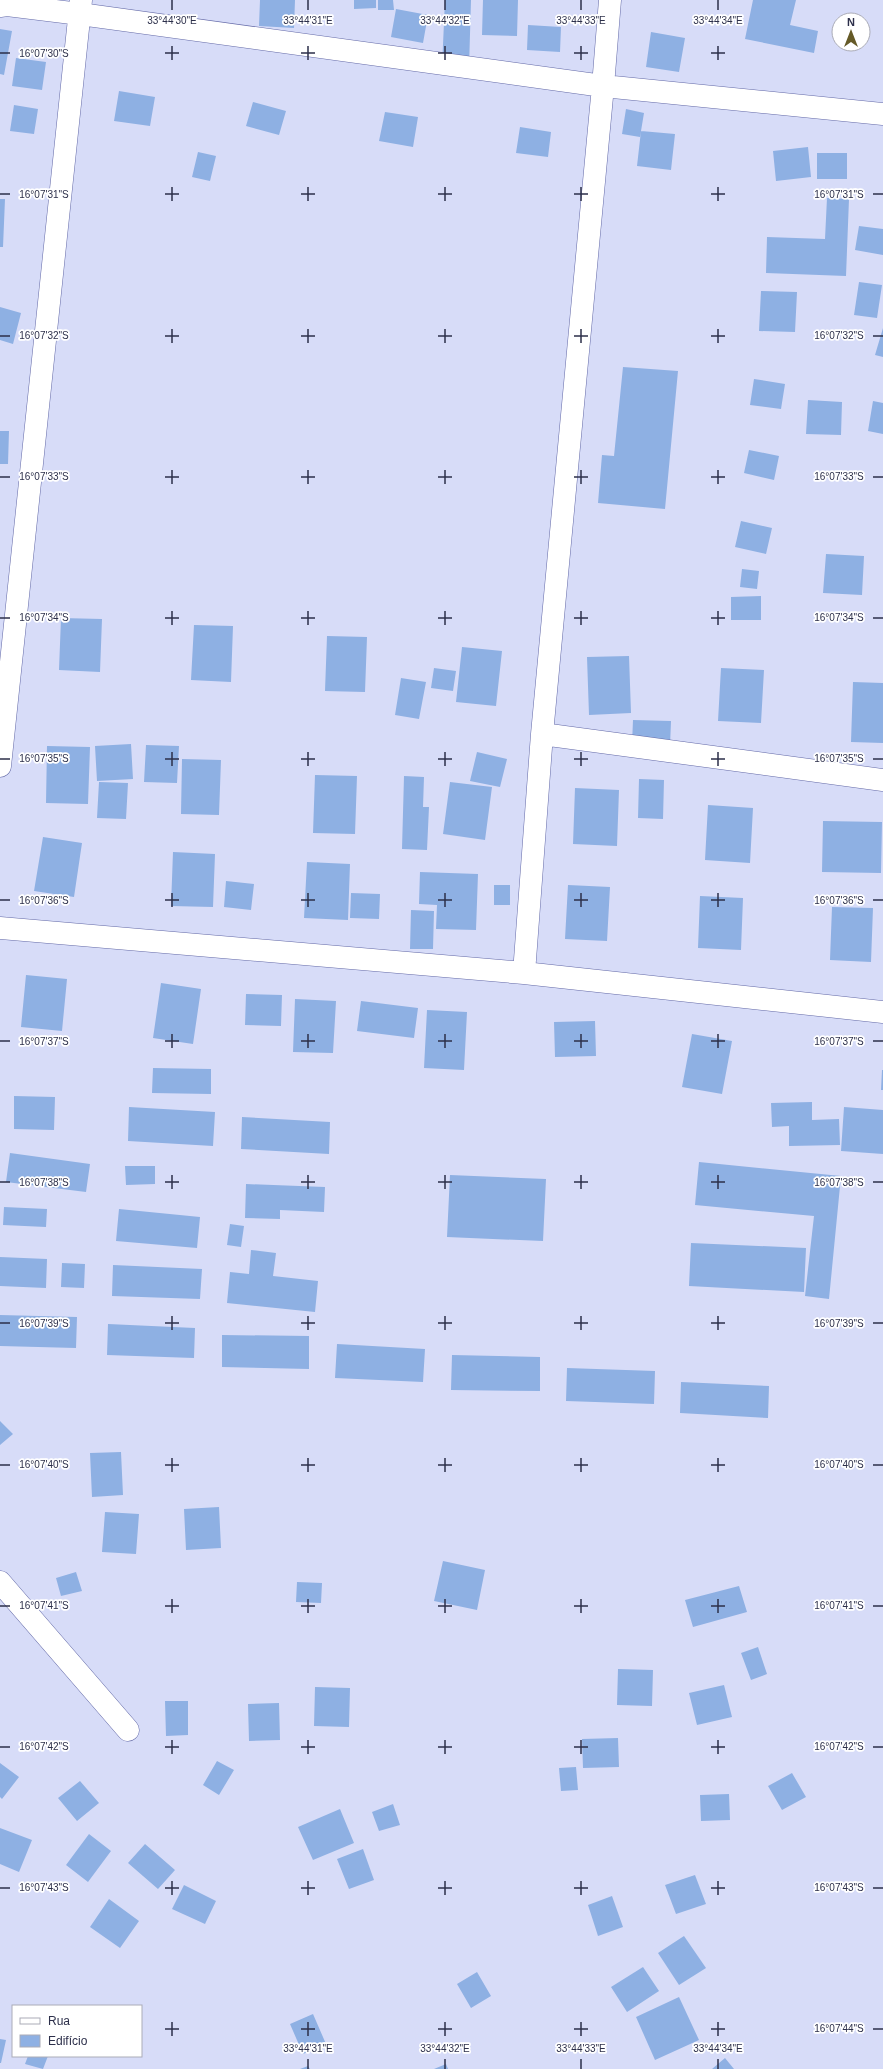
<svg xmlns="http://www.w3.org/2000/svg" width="883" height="2069" font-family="Arial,sans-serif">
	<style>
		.building { fill: #8eb0e3 }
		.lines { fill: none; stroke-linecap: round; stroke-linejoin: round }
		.minor-casing { stroke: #6369a7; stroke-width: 23 }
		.minor { stroke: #fff; stroke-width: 22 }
		.ticks { fill: none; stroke: #2c2f4a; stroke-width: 1.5 }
		.ticks-label { font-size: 10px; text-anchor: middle; fill: #2c2f4a; stroke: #fff; stroke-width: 3.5; stroke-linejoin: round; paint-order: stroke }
	</style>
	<rect width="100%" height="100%" fill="#d7dcf8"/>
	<path class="building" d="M260,0H295L294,28L259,26Z
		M354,0H376V8L354,9Z
		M378,0H393L394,10H378Z
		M445,0H471L469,68L442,67Z
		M483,0H518L517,36L482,35Z
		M753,0H796L790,25L818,31L814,53L745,39Z
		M396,9L428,15L423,43L391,37Z
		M528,25L561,27L560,52L527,50Z
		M0,29L12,31L4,75L0,74Z
		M651,32L685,38L679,72L646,67Z
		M16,58L46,62L42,90L12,86Z
		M119,91L155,97L150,126L114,121Z
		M253,102L286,111L279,135L246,126Z
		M14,105L38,109L34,134L10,131Z
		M626,109L644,113L640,137L622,134Z
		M385,112L418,117L413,147L379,141Z
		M520,127L551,132L548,157L516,153Z
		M641,131L675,134L671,170L637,166Z
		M808,147L811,177L776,181L773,151Z
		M198,152L216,156L210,181L192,177Z
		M817,153H847V179H817Z
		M827,198L849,199L846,276L766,273L767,237L825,239Z
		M0,199H5L3,247H0Z
		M859,226L883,229V255L855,250Z
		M859,282L882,285L877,318L854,315Z
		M761,291L797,292L795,332L759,331Z
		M0,307L21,313L13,344L0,340Z
		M883,328V357L875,355Z
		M623,367L678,371L665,509L598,503L602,455L614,456Z
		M754,379L785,384L781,409L750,405Z
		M808,400L842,402L841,435L806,434Z
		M873,401L883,403V434L868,431Z
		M0,431H9L8,464H0Z
		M749,450L779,456L774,480L744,473Z
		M741,521L772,528L766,554L735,547Z
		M826,554L864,556L862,595L823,593Z
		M742,569L759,571L757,589L740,587Z
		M761,596V620H731V597Z
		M61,618L102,619L100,672L59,670Z
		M194,625L233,626L231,682L191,680Z
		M327,636L367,637L365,692L325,691Z
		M462,647L502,651L496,706L456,702Z
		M629,656L631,713L589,715L587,657Z
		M434,668L456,671L453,691L431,688Z
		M721,668L764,670L761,723L718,721Z
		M401,678L426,682L419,719L395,715Z
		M853,682L883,683V743L851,742Z
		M633,720L671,721L670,746L632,744Z
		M131,744L133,779L97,781L95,746Z
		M146,745L179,746L177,783L144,782Z
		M47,746L90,747L88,804L46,803Z
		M477,752L507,759L500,787L470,781Z
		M182,759L221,760L219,815L181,814Z
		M315,775L357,776L355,834L313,833Z
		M404,776L424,777L423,807H429L427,850L402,849Z
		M639,779L664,780L663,819L638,818Z
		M99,782L128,783L126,819L97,818Z
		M450,782L492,787L485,840L443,834Z
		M575,788L619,790L617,846L573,844Z
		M708,805L753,808L750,863L705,860Z
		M823,821L882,822L881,873L822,872Z
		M43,837L82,843L74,897L34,891Z
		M173,852L215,854L213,907L171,906Z
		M307,862L350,864L348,920L304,918Z
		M420,872L478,874L476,930L436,929L437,905L419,904Z
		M226,881L254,884L251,910L224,907Z
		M494,885H510V905H494Z
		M568,885L610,887L607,941L565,939Z
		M351,893L380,894L379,919L350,918Z
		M700,896L743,898L741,950L698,948Z
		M832,907L873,908L871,962L830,960Z
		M411,910L434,911L433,949H410Z
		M26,975L67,979L62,1031L21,1027Z
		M161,983L201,989L193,1044L153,1038Z
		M246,994L282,995L281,1026L245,1025Z
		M295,999L336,1001L333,1053L293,1052Z
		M361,1001L418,1008L414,1038L357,1031Z
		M427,1010L467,1012L464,1070L424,1068Z
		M595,1021L596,1056L555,1057L554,1022Z
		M692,1034L732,1041L722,1094L682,1087Z
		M153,1068L211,1069V1094L152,1093Z
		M882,1070H883V1090H881Z
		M14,1096L55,1097L54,1130L14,1129Z
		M812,1102V1120L839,1119L840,1145L789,1146V1126L772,1127L771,1103Z
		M129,1107L215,1112L213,1146L128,1141Z
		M844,1107L883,1110V1154L841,1151Z
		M242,1117L330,1122L329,1154L241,1149Z
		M10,1153L90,1164L86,1192L6,1182Z
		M699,1162L841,1176L829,1299L805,1296L814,1216L695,1205Z
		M125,1166H155V1184L126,1185Z
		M450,1175L546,1179L543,1241L447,1237Z
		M246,1184L325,1187L324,1212L280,1210V1219L245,1218Z
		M4,1207L47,1209L46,1227L3,1225Z
		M119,1209L200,1217L197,1248L116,1241Z
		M230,1224L244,1226L241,1247L227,1245Z
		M691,1243L806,1248L804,1292L689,1286Z
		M251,1250L276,1253L273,1276L318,1281L315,1312L227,1303L230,1272L249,1274Z
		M0,1257L47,1259L46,1288L0,1286Z
		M62,1263L85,1264L84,1288L61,1287Z
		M113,1265L202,1269L200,1299L112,1296Z
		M0,1315L77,1317L76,1348L0,1346Z
		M108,1324L195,1328L194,1358L107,1355Z
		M222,1335L309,1336V1369L222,1367Z
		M337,1344L425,1349L423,1382L335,1378Z
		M452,1355L540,1357V1391L451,1390Z
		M567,1368L655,1371L654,1404L566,1401Z
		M681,1382L769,1386L768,1418L680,1413Z
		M0,1421L13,1434L0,1445Z
		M121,1452L123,1495L92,1497L90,1453Z
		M219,1507L221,1548L186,1550L184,1509Z
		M105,1512L139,1514L136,1554L102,1552Z
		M443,1561L485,1570L477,1610L434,1601Z
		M76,1572L82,1591L61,1596L56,1578Z
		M297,1582L322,1583L321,1603L296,1602Z
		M739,1586L747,1612L693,1627L685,1600Z
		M758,1647L767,1674L751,1680L741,1653Z
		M618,1669L653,1670L652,1706L617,1705Z
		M724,1685L732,1717L697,1725L689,1693Z
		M315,1687L350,1688L349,1727L314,1726Z
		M165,1701H188V1735L166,1736Z
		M279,1703L280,1740L249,1741L248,1704Z
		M618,1738L619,1767L583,1768L582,1739Z
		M217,1761L234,1770L219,1795L203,1785Z
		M0,1763L19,1777L2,1799L0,1797Z
		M576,1767L578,1790L561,1791L559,1768Z
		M792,1773L806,1797L782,1810L768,1786Z
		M80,1781L99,1803L77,1821L58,1798Z
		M729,1794L730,1820L701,1821L700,1795Z
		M393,1804L400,1825L379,1831L372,1812Z
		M340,1809L354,1843L313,1860L298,1827Z
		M0,1828L32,1840L19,1872L0,1864Z
		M89,1834L111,1851L88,1882L66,1865Z
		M145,1844L175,1870L158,1889L128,1863Z
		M363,1849L374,1880L349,1889L337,1859Z
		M695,1875L706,1904L676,1914L665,1885Z
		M184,1885L216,1901L205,1924L172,1909Z
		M612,1896L623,1927L598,1936L588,1905Z
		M109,1899L139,1921L120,1948L90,1927Z
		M684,1936L706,1968L679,1985L658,1953Z
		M643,1967L659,1991L627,2012L611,1987Z
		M477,1972L491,1996L471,2008L457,1984Z
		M679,1997L699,2040L655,2060L636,2017Z
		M313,2014L326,2044L303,2054L290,2024Z
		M0,2039L6,2040L1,2063H0Z
		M28,2056H48L43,2069L25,2064Z
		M725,2058L734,2069H712Z
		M446,2064L448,2069H434Z
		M308,2066L310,2069H300Z"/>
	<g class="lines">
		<g class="minor-casing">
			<path id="minor" d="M0,6L7,5L80,14L603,86L883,114
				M542,734L883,780
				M0,766L81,0
				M0,928L524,973L883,1012
				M524,973L542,734L603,86L610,0
				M0,1582L128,1730"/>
		</g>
		<use href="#minor" class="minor"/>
	</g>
	<path class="ticks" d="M172,0V10M308,0V10M445,0V10M581,0V10M718,0V10M172,46V60M308,46V60M445,46V60M581,46V60M718,46V60M0,53H10M165,53H179M301,53H315M438,53H452M574,53H588M711,53H725M172,187V201M308,187V201M445,187V201M581,187V201M718,187V201M0,194H10M165,194H179M301,194H315M438,194H452M574,194H588M711,194H725M873,194H883M172,329V343M308,329V343M445,329V343M581,329V343M718,329V343M0,336H10M165,336H179M301,336H315M438,336H452M574,336H588M711,336H725M873,336H883M172,470V484M308,470V484M445,470V484M581,470V484M718,470V484M0,477H10M165,477H179M301,477H315M438,477H452M574,477H588M711,477H725M873,477H883M172,611V625M308,611V625M445,611V625M581,611V625M718,611V625M0,618H10M165,618H179M301,618H315M438,618H452M574,618H588M711,618H725M873,618H883M172,752V766M308,752V766M445,752V766M581,752V766M718,752V766M0,759H10M165,759H179M301,759H315M438,759H452M574,759H588M711,759H725M873,759H883M172,893V907M308,893V907M445,893V907M581,893V907M718,893V907M0,900H10M165,900H179M301,900H315M438,900H452M574,900H588M711,900H725M873,900H883M172,1034V1048M308,1034V1048M445,1034V1048M581,1034V1048M718,1034V1048M0,1041H10M165,1041H179M301,1041H315M438,1041H452M574,1041H588M711,1041H725M873,1041H883M172,1175V1189M308,1175V1189M445,1175V1189M581,1175V1189M718,1175V1189M0,1182H10M165,1182H179M301,1182H315M438,1182H452M574,1182H588M711,1182H725M873,1182H883M172,1316V1330M308,1316V1330M445,1316V1330M581,1316V1330M718,1316V1330M0,1323H10M165,1323H179M301,1323H315M438,1323H452M574,1323H588M711,1323H725M873,1323H883M172,1458V1472M308,1458V1472M445,1458V1472M581,1458V1472M718,1458V1472M0,1465H10M165,1465H179M301,1465H315M438,1465H452M574,1465H588M711,1465H725M873,1465H883M172,1599V1613M308,1599V1613M445,1599V1613M581,1599V1613M718,1599V1613M0,1606H10M165,1606H179M301,1606H315M438,1606H452M574,1606H588M711,1606H725M873,1606H883M172,1740V1754M308,1740V1754M445,1740V1754M581,1740V1754M718,1740V1754M0,1747H10M165,1747H179M301,1747H315M438,1747H452M574,1747H588M711,1747H725M873,1747H883M172,1881V1895M308,1881V1895M445,1881V1895M581,1881V1895M718,1881V1895M0,1888H10M165,1888H179M301,1888H315M438,1888H452M574,1888H588M711,1888H725M873,1888H883M172,2022V2036M308,2022V2036M445,2022V2036M581,2022V2036M718,2022V2036M165,2029H179M301,2029H315M438,2029H452M574,2029H588M711,2029H725M873,2029H883M308,2059V2069M445,2059V2069M581,2059V2069M718,2059V2069"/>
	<g class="ticks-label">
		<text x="172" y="24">33°44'30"E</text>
		<text x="308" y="24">33°44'31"E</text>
		<text x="445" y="24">33°44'32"E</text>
		<text x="581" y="24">33°44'33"E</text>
		<text x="718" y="24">33°44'34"E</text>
		<text x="44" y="57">16°07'30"S</text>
		<text x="44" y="198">16°07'31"S</text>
		<text x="839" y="198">16°07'31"S</text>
		<text x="44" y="339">16°07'32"S</text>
		<text x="839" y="339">16°07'32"S</text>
		<text x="44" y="480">16°07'33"S</text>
		<text x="839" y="480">16°07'33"S</text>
		<text x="44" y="621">16°07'34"S</text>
		<text x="839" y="621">16°07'34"S</text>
		<text x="44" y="762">16°07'35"S</text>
		<text x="839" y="762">16°07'35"S</text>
		<text x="44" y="904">16°07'36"S</text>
		<text x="839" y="904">16°07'36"S</text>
		<text x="44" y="1045">16°07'37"S</text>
		<text x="839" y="1045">16°07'37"S</text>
		<text x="44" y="1186">16°07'38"S</text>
		<text x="839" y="1186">16°07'38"S</text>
		<text x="44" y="1327">16°07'39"S</text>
		<text x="839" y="1327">16°07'39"S</text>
		<text x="44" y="1468">16°07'40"S</text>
		<text x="839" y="1468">16°07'40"S</text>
		<text x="44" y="1609">16°07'41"S</text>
		<text x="839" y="1609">16°07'41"S</text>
		<text x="44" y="1750">16°07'42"S</text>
		<text x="839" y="1750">16°07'42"S</text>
		<text x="44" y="1891">16°07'43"S</text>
		<text x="839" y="1891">16°07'43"S</text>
		<text x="839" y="2032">16°07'44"S</text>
		<text x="308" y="2052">33°44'31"E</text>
		<text x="445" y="2052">33°44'32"E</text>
		<text x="581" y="2052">33°44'33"E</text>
		<text x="718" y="2052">33°44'34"E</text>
	</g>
	<rect x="12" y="2005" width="130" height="52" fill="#ffffff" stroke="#abacb7"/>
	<rect x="20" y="2018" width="20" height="6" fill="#ffffff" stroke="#abacb7"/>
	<text x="48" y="2025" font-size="12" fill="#2c2f4a">Rua</text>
	<rect x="20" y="2035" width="20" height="12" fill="#8eb0e3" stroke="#abacb7"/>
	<text x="48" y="2045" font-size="12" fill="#2c2f4a">Edifício</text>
	<g transform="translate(851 32)"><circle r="19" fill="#ffffff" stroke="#abacb7"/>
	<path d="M0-3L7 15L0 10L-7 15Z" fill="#655a27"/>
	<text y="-6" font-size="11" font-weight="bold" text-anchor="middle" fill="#2c2f4a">N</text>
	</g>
</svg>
